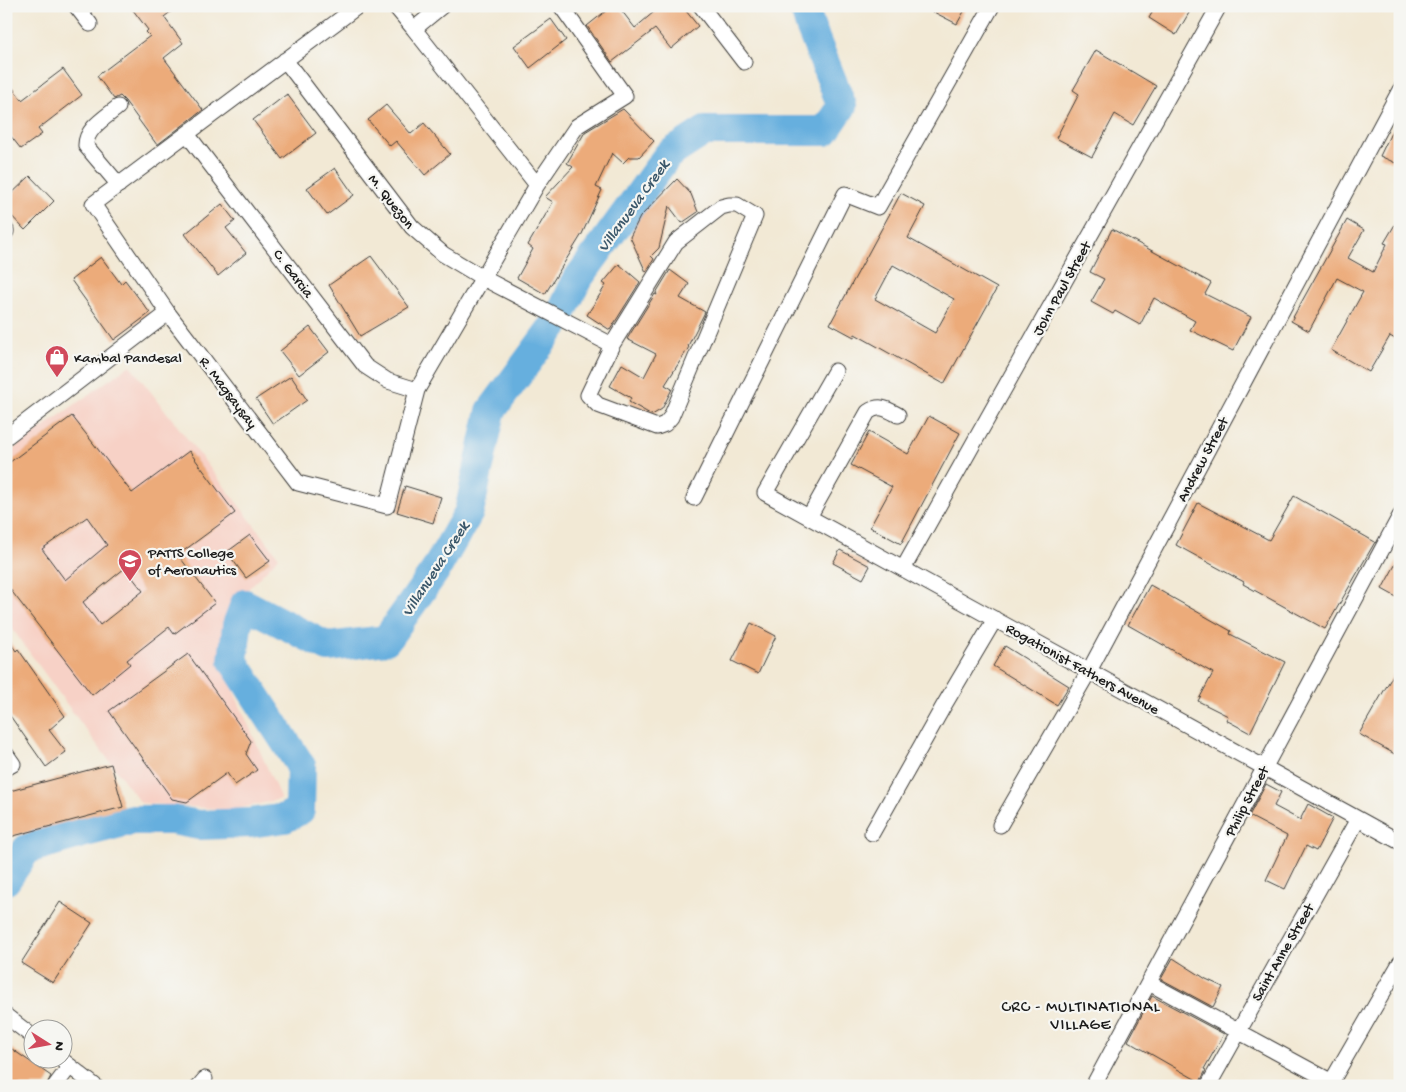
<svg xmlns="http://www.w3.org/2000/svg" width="1406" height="1092" font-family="'Gochi Hand',sans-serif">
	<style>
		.built { fill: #f7d1c6 }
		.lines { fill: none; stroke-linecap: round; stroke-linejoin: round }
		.river { stroke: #66afde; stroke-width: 30 }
		.building { fill: #ecab7a; fill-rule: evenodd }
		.street-casing { stroke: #3c3b38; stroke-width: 17 }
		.street { stroke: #fff; stroke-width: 15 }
		.labels { text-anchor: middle; stroke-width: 4.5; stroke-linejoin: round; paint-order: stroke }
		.street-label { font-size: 15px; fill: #1c1c1c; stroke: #f6f6f2 }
		.poi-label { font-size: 15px; fill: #1c1c1c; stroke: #f6f6f2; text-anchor: start }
		.water-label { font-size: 16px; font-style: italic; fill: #3a576a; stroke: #f6f6f2 }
		.neighbourhood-label { font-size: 16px; letter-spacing: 1px; fill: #1c1c1c; stroke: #f6f6f2 }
	</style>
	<rect width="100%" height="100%" fill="#f6f6f2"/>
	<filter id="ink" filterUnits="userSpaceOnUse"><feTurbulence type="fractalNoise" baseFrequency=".02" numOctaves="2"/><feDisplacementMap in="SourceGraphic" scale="10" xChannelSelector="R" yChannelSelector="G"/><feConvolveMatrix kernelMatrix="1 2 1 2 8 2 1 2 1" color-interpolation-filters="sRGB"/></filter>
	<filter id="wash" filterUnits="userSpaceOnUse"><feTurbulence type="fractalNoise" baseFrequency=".0096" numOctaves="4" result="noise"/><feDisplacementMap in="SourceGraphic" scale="20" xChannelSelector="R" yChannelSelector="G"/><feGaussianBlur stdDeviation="1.12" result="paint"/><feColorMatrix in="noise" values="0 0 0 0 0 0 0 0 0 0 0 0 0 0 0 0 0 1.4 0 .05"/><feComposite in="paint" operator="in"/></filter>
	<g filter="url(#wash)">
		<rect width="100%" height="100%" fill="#f2e9d5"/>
		<path class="built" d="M130,365L279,557L230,608L225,628L222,665L281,799L232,810L141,803L71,710L6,620V454Z"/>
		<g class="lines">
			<path class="river" d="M6,880L27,849L78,834L132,820H172L199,825L250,823L285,818L300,810L301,766L233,661L237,625L245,604L328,647L386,640L435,571L469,512L491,411L558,320L577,280L668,155L705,131H825L842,106L810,26L804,6"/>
		</g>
		<g id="blocks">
			<path class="building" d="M130,6H178L164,17L183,43L164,58L203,110L157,145L125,101L120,96L114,99L97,76L150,36L146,32L148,30Z
				M612,6H618L635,28L661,6H682L698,26L671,49L655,29L612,62L587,26Z
				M922,6H967L957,24Z
				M1156,6H1193L1176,35L1149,18Z
				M551,19L566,40L530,68L514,46Z
				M1096,50L1156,86L1133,125L1115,114L1092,157L1056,138L1079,94L1073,90Z
				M63,69L82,95L38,129L42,134L21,149L6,130V79L22,100Z
				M287,94L316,133L282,159L253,120Z
				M386,105L411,134L424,123L450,154L425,175L396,141L390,146L368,120Z
				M623,109L654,141L639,157H629L623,163L612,153L596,187L602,190L582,234L545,294L517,278L533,249L528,245L553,202L545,197L573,167L567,163L585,132Z
				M1400,114V165L1380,156Z
				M335,168L354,195L327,215L307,188Z
				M30,176L54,201L25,230L6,210V199Z
				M677,179L691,194L698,212L682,223L669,206L659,248L651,256L654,259L646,272L630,237L640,217Z
				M901,193L925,206L908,238L997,288L944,384L855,334L854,337L830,324ZM893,265L954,299L935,333L875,299Z
				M222,204L235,221L226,228L246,253L218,276L185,234Z
				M1400,216V342L1390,336L1369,372L1331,350L1363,292L1337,278L1309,331L1291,321L1347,220L1364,230L1348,258L1373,272L1387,244L1384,243Z
				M1112,229L1211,283L1205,294L1251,317L1233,351L1190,330L1195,321L1154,298L1140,325L1115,311L1113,314L1091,302L1104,279L1090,272Z
				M371,256L409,307L360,336L329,285Z
				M101,257L121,284L125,280L150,313L114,340L71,280Z
				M619,264L640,282L610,330L587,315L606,285L603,283Z
				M670,270L689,284L680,298L705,312L688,346L689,347L665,385L672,389L662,409L652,415L629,402L631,398L610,386L622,364L644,377L656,354L627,339L655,294L657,295L656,293Z
				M310,327L329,352L299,375L280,351Z
				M291,376L307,400L273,424L256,399Z
				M72,416L132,493L189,451L235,513L178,555L215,603L174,634L169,627L127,660L130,664L92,695L6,584V465ZM87,517L107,545L65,580L42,549ZM125,568L143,591L100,625L83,602Z
				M929,416L960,433L901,544L870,527L892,487L851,465L869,432L908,454Z
				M405,486L441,497L433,523L397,512Z
				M1294,496L1375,542L1325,629L1243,584L1244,582L1176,545L1198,503L1269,540Z
				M250,535L270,561L246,578L227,552Z
				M840,550L870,566L863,579L833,563Z
				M1400,556V599L1382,589Z
				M1150,585L1231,631L1230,634L1285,662L1250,733L1226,720L1228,716L1198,701L1213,673L1128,625Z
				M751,623L776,636L758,674L732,661Z
				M6,637L16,651L18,649L65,716L49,730L66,752L46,767L6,710Z
				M1005,646L1069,686L1057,705L993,666Z
				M188,654L251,741L246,754L257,770L235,785L227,773L187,802L172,799L109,711Z
				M1400,663V757L1359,734Z
				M111,764L123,807L6,838V792Z
				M1266,784L1281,792L1274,806L1300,820L1308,804L1333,818L1316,851L1306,846L1285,889L1266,880L1287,836L1249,816Z
				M60,902L92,923L53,983L21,963Z
				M1173,958L1206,979L1223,987L1213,1007L1161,979Z
				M1152,996L1224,1034L1204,1069L1206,1070L1200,1082L1128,1041Z
				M6,1045L51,1076L46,1086H15L6,1079Z"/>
		</g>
	</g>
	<g filter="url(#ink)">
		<use href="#blocks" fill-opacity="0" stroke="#3c3b38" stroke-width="1"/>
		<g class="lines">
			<g class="street-casing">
				<path id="street" d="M76,6L90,24
					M358,6L93,204L168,313L298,483L387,506L417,390L537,185L577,126L625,96L561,6
					M395,6L414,29L537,185
					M701,6L744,62
					M414,29L442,6
					M285,60L412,227L443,254L483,278L612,345
					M118,107C106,117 85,129 86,146L119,185
					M187,134L365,366L388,381L417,390
					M729,205H737L755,216L671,417L665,424L657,427L598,405L588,395L612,345L676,242L721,207Z
					M6,230V232
					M835,371L765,493L1400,842
					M6,437L168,313
					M694,498L845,194L878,207L992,6
					M809,517L868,412C880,404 887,409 898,415
					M903,569L1219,6
					M6,754L13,764L6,768
					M1000,825L1089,671L1400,90
					M872,833L943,707L995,619
					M1149,983L1332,1082
					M6,1016L32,1036
					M62,1060L95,1086
					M55,1086L70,1066
					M199,1086L205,1079
					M1093,1086L1400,516
					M1208,1086L1358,819
					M1329,1086L1400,963"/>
			</g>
			<use href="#street" class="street"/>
		</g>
	</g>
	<defs>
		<g id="shop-pin" transform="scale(1.25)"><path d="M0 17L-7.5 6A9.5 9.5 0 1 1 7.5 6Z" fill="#d1495b" stroke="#f6f6f2"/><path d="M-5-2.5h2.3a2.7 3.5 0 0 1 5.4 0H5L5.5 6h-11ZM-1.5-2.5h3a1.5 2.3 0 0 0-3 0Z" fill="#fff"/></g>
		<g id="university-pin" transform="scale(1.25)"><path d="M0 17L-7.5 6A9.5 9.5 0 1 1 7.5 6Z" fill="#d1495b" stroke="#f6f6f2"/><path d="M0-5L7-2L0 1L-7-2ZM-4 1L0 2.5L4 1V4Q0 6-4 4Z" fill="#fff"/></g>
	</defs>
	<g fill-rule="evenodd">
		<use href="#shop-pin" x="57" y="357"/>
		<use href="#university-pin" x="130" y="561"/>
	</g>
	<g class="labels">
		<g class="street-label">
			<text transform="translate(392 201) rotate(52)" y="5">M. Quezon</text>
			<text transform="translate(294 273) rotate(53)" y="5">C. Garcia</text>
			<text transform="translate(1061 288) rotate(-61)" y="5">John Paul Street</text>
			<text transform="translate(229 392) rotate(53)" y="5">R. Magsaysay</text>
			<text transform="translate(1202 459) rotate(-62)" y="5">Andrew Street</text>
			<text transform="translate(1083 668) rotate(29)" y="5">Rogationist Fathers Avenue</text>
			<text transform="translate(1246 801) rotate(-62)" y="5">Philip Street</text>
			<text transform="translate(1282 952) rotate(-60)" y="5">Saint Anne Street</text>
		</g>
		<g class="poi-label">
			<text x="74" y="362">Kambal Pandesal</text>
			<text x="148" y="557">PATTS College<tspan x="148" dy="17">of Aeronautics</tspan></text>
		</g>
		<g class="water-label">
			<text transform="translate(632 205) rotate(-54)" y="6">Villanueva Creek</text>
			<text transform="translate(434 568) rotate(-57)" y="6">Villanueva Creek</text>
		</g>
		<g class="neighbourhood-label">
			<text x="1081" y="1011">CRC - MULTINATIONAL<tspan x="1081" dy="18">VILLAGE</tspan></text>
		</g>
	</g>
	<rect width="1406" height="1092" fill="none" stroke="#f6f6f2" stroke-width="25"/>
	<g transform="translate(48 1044) rotate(101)"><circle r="24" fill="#f6f6f2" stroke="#9f9f9c"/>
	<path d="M0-4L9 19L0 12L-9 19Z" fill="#d1495b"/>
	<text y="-8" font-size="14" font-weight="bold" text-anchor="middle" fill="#1c1c1c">N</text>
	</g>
</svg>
